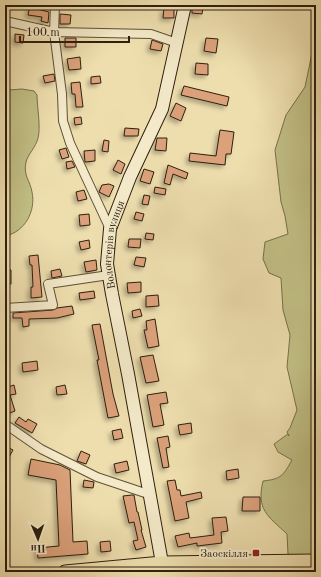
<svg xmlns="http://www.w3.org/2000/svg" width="321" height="577" font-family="'Old Standard TT',serif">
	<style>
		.green { fill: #c1bf85; stroke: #77704a }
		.building { fill: #dba17a; stroke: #2d200f; filter: url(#shadow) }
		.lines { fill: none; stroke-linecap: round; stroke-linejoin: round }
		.street-casing { stroke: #5d5037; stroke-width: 10 }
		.secondary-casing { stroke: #2d200f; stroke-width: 14 }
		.primary-casing { stroke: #2d200f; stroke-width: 15 }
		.street { stroke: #f4eaca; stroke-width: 8 }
		.secondary { stroke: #f4eaca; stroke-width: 12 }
		.primary { stroke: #eedeae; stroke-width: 13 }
		.poi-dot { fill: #8f2418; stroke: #f4eaca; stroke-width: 1.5 }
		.labels { text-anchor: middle; stroke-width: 4; stroke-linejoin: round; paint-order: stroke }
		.street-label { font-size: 11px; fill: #2d200f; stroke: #f4eaca }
		.poi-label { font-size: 11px; fill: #2d200f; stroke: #f4eaca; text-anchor: end }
	</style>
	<defs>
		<filter id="shadow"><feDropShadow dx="-3" dy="3" stdDeviation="2" flood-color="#0004"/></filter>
	</defs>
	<rect width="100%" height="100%" fill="#eedeae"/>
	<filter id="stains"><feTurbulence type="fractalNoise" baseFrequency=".005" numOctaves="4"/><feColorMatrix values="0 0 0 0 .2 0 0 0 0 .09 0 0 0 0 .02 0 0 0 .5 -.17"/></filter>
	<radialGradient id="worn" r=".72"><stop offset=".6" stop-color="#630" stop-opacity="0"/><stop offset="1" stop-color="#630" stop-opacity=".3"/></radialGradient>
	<path class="green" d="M316,34V559H299L288,554L287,534C268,516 256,510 263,481C281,479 283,476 292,460L278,452L274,444L288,434L289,436L287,432L290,428L297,410L287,367L290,335L283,310L281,278L269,273L263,259L265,242L288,234L285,216L281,202L275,150L286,115L305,87Z
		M22,89L34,91L37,95C37,106 41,128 38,138C36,147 28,154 26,162C23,176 30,180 32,192C36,211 25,232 5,236V92L9,90Z
		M204,569H261L269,572H209Z"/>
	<path class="building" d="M30,5L38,6L37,9L49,12L48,23L41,21L42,17L28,15Z
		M192,6L203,7L202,14L192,13Z
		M164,8L174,9V18H163Z
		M60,14L71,15L70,24H60Z
		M15,34L24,35L23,43L15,42Z
		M65,38H76V47H65Z
		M206,38L218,39L216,53L204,51Z
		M152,40L163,44L161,51L150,49Z
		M80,57L81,69L69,70L67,59Z
		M196,63L208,64V75L195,74Z
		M54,74L55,81L45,83L43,76Z
		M100,76L101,83L91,84V77Z
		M80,82L83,107H76L75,94H72L71,83Z
		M184,86L229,97L227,106L181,95Z
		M176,103L186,108L181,121L170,116Z
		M81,117L82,124L75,125L74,118Z
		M125,128L139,129L138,136H124Z
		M220,130L234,132L231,154H226L225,165L189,161L190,153L216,156Z
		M157,138H167L166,151L155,150Z
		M104,140L109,141L108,152L102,151Z
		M66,148L69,157L62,159L59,150Z
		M95,150V161L85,162L84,151Z
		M118,160L125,164L121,174L113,170Z
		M72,161L75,167L67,169L66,162Z
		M168,165L188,173L186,179L173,174L170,185L164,183Z
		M144,169L154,172L150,184L140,181Z
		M109,184L114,186L109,197L99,192L102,185Z
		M155,187L166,189L165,195L154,193Z
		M84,190L87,199L78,201L76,192Z
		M144,195L150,196L148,205L142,204Z
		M136,212L144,214L142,221L134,219Z
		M89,214L90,225L80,226L79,215Z
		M146,233L154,234L153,240L145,239Z
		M129,239H141L140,248L128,247Z
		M89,240L90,248L81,250L79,242Z
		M38,255L42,297L31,298V287H33L32,265H30L29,256Z
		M136,257L146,258L144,267L134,265Z
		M96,260L97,270L86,272L84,262Z
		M60,269L62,276L52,278L51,271Z
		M5,270H11V284H5Z
		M141,282V292L128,293L127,283Z
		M94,291L95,298L80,300L79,293Z
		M158,295L159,306L146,307V296Z
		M72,306L74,314L57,318L29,319V326L23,327L22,318H13V313L53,310L57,308Z
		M140,309L142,316L133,318L132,311Z
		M155,319L159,346L148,348L144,330H147L146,321Z
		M100,324L113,394L119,416L108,418L97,360H99L92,325Z
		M153,355L159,381L146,383L140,357Z
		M37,361L38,370L23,372L22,363Z
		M5,383H6L8,387L14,385L16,394L10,395L15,411L7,414L5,408Z
		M65,385L67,394L57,395L56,387Z
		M166,392L168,403L160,404L164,425L153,427L147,395Z
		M19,417L26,422L28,419L37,424L32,433L15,423Z
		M191,423L192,433L180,435L178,425Z
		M121,429L123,438L114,440L112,431Z
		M168,436L170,447L166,448L169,467L163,468L157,438Z
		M5,446L13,450L9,457L5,455Z
		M81,451L90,455L86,464L77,461Z
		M31,459L60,465L70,470L73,542L87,541L88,554L38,558L37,548L59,546L56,480L28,475Z
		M127,461L129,470L116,473L114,464Z
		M238,469L239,478L227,480L226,471Z
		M84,480L94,482L93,488L83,487Z
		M175,480L177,490H180L181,496L201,492L202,498L186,502L189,518L175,521L167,481Z
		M132,495H134L137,512H138L142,530H141L146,547L136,550L133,541L138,540L134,522L129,523L123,496Z
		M243,497H260V511H242Z
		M226,517L228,531L221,532L222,543L197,546V543L178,547L175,536L189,533L190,538L214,535L212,518Z
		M110,541L111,551L101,552L100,542Z"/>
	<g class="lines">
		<g class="street-casing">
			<path id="street" d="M55,5L54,32L62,94L63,121L70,143L110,229
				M5,21L54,32L151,34L177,43
				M5,308L53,305L48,284L109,275
				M5,424L41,449L97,477L151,495"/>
		</g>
		<g class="secondary-casing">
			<g id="secondary">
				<path id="s1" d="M162,563L128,374L112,294L107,264L110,229L130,177L162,109L185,5"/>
			</g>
		</g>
		<g class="primary-casing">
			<path id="primary" d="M65,572L162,563L316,561"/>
		</g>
		<use href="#street" class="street"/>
		<use href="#secondary" class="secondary"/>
		<use href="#primary" class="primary"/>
	</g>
	<rect class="poi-dot" x="252" y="549" width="8" height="8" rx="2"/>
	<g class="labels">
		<g class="street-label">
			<text dy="4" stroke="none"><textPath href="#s1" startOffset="324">Волонтерів вулиця</textPath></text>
		</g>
		<g class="poi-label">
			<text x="248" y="557">Заоскілля</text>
		</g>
	</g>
	<rect width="321" height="577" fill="none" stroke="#eedeae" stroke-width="20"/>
	<rect x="6" y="6" width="309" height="565" fill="none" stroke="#2d200f" stroke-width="2"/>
	<rect x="10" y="10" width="301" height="557" fill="none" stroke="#2d200f"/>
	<g transform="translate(38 539) rotate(178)" stroke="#f4eaca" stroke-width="3" paint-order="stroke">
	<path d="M0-3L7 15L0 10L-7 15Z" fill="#2d200f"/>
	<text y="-6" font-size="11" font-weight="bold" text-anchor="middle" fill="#2d200f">Пн</text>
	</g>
	<path d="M20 36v6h109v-6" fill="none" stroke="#2d200f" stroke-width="2"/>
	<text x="26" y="36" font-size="12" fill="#2d200f" stroke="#f4eaca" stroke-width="3" paint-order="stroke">100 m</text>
	<rect width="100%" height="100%" filter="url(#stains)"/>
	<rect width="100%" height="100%" fill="url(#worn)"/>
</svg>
